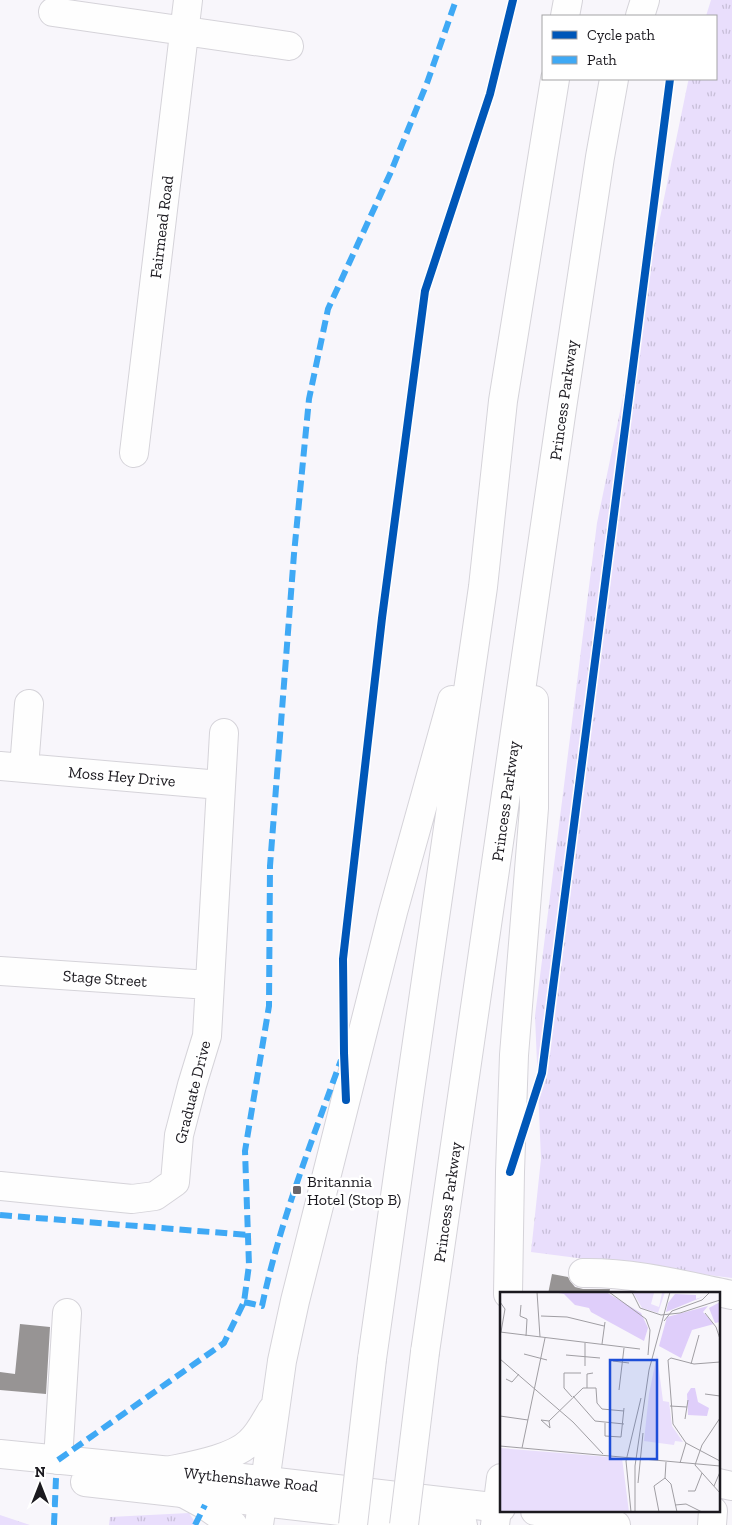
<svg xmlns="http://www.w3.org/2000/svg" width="732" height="1525" font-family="'Zilla Slab',serif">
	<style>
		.park { fill: url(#park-tufts) }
		.building { fill: #979494 }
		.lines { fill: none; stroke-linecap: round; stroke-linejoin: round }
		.minor-casing { stroke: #d5d3d9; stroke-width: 30 }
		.major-casing { stroke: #d5d3d9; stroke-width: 30 }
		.highway-casing { stroke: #d5d3d9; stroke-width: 30 }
		.minor { stroke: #fefefe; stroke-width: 28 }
		.major { stroke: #fefefe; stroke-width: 28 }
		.highway { stroke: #fefefe; stroke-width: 28 }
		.highway-bridge-casing { stroke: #d5d3d9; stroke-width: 30; stroke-linecap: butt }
		.highway-bridge { stroke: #fefefe; stroke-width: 28 }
		.quiet { stroke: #3fa9f5; stroke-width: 6; stroke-dasharray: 12 6; stroke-linecap: butt }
		.cycleway-casing { stroke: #fff; stroke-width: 11 }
		.cycleway { stroke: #0057b8; stroke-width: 8 }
		.poi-dot { fill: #68666c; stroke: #fff; stroke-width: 2 }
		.labels { text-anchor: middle; stroke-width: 5; stroke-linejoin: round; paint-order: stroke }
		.street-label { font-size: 16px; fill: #1b191f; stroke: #fff }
		.poi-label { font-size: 16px; fill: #1b191f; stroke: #fff; text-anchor: start }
		.inset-road { fill: none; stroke: #a09ea3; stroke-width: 1 }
		.view { fill: #1d4ed8; fill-opacity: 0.15; stroke: #1d4ed8; stroke-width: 2.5 }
		.inset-edge { fill: none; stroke: #1b191f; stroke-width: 2.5 }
	</style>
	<defs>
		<pattern id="park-tufts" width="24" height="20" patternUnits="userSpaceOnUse" patternTransform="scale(1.25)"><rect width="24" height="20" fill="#e9defc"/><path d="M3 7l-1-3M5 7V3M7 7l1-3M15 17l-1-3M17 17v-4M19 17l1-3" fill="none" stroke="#c7bed8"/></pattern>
	</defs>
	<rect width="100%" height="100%" fill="#f8f6fb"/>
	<path class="park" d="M711,0H732V1278L531,1252L541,1159L535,1016L597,523L688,82L689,79H716V16H706Z
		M189,1513L197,1525H109L110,1517Z
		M0,1515L30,1525H0Z"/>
	<path class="building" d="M552,1274L568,1277L570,1281L575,1287L583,1289H610L609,1294H548Z
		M20,1324L50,1327L46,1394L0,1390V1372L15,1374Z"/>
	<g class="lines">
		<g class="minor-casing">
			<path id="minor" d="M53,12L289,46
				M134,453L188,0
				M0,766L220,785
				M24,768L29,704
				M0,971L209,985
				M0,1186L132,1199L155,1196L175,1182L179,1135L192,1085L207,1036L224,733
				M583,1273C633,1272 683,1285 732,1295
				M58,1460L67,1313
				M718,1483L732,1486
				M712,1525L713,1511"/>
		</g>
		<g class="major-casing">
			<path id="major" d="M0,1454L252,1479L501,1508
				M85,1482L463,1525
				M535,1511L587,1518L616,1525"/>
		</g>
		<g class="highway-casing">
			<path id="highway" d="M565,16L568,0
				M640,16L645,0
				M508,1294L510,1172L514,1055L534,808V700
				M425,1352L562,408L600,157L614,79
				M372,1359L409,1097L483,587L503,401L555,79
				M167,1471C190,1466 233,1459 250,1442C260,1433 265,1421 272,1410
				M183,1493L205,1505L233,1525
				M552,1511L554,1513
				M259,1525L282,1361L295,1301L393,912L452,700
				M495,1525L501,1478"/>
		</g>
		<use href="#minor" class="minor"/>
		<use href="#major" class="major"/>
		<use href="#highway" class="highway"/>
		<g class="highway-bridge-casing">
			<path id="highway-bridge" d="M353,1525L372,1359
				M404,1525L425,1352"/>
		</g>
		<use href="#highway-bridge" class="highway-bridge"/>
		<path class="quiet" d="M0,1215L248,1235
			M244,1302L262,1306C280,1221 312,1141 341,1060
			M58,1460L224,1343L244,1302L249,1265L245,1151L269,1006L270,866L294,554L309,399L328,309L390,174L427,83L456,0
			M54,1525L56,1478
			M195,1525L205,1505"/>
		<g class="cycleway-casing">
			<path id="cycleway" d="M346,1100L344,1053L343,959L382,618L425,291L490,94L513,0
				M510,1172L542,1073L670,79"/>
		</g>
		<use href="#cycleway" class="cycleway"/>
	</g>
	<rect class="poi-dot" x="292" y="1185" width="10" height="10" rx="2.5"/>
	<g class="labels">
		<g class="street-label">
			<text transform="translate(161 227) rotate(-83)" y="6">Fairmead Road</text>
			<text transform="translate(563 400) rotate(-82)" y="6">Princess Parkway</text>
			<text transform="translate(122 776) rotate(5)" y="6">Moss Hey Drive</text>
			<text transform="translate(505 801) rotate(-82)" y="6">Princess Parkway</text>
			<text transform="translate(105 978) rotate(4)" y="6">Stage Street</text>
			<text transform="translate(192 1092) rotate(-76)" y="6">Graduate Drive</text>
			<text transform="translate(447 1202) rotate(-82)" y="6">Princess Parkway</text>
			<text transform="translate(251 1479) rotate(6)" y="6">Wythenshawe Road</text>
		</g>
		<g class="poi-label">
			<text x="307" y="1187">Britannia<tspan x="307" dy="18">Hotel (Stop B)</tspan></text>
		</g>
	</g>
	<g transform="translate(500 1292)">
		<rect width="220" height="220" fill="#f8f6fb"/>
		<path d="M133,0L154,1L151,12L159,15L162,1L155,0H165L158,21L142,16Z" fill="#e9defc"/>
		<path d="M53,0H106L141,21L148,36L144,49L91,20L89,16L75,13L64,2ZM175,2L196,3V7L205,4L166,20L168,11ZM220,10V30L215,31L209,16ZM208,14L203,20L214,32L192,38L181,66L159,54L167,25ZM191,96H195L198,110L209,116L207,124L188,123L187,102Z" fill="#dfcefa"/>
		<path d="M157,63L163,109L169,110L172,134L183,150L175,149L174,153L144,149L149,102ZM0,156L122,166L129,220H0Z" fill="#e9defc"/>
		<path class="inset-road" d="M37,0L40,45M109,0L146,27L150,38L148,63M132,0L140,16L161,23L180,21L220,8M0,10L5,17L1,40M21,13L20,24L27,27L26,44M205,21L216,35L220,47M41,24L67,25L104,34M164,29L172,19L202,8L210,0M0,40L140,57M85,51V74M102,52L105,30M24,62L47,68M66,63L100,66M0,67L73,130L103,162M113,69L129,71M220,70L194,72L171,66L168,68L173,132L186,151L220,169M191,72L199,43M6,87L12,90L19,82M87,96V82L93,81M119,98L124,56M205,102L220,104M73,104L95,129L124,132M72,105L64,96V81H81M170,114L187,115M0,124L28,128M220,126L202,153L195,173L220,201M185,127L188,108M49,129L50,136L41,128L49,129L83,96H96L97,111L102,117L124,119M105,131V144L121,145L124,116M0,154L220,174M22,156L45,46M180,171L186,151M165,186L171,192L177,220M165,186L166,170M138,191L143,141M214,194L220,180M188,199H195L202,181M175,213L186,212L202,220M131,220L126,169L141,106M135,220V174L149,78L170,0M159,220L154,194L165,186"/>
		<path class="view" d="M110,68H157V167H110Z"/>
		<rect width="220" height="220" class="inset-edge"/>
	</g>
	<rect x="542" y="15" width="175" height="65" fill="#ffffff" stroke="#a4a3a5"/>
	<rect x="552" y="31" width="25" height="8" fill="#0057b8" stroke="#a4a3a5"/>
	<text x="587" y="40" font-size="15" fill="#1b191f">Cycle path</text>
	<rect x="552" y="56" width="25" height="8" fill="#3fa9f5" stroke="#a4a3a5"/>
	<text x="587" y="65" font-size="15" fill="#1b191f">Path</text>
	<g transform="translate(40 1485)" stroke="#ffffff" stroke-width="4" paint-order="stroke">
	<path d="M0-4L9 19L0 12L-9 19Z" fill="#1b191f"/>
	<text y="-8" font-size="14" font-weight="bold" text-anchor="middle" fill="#1b191f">N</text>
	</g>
</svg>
